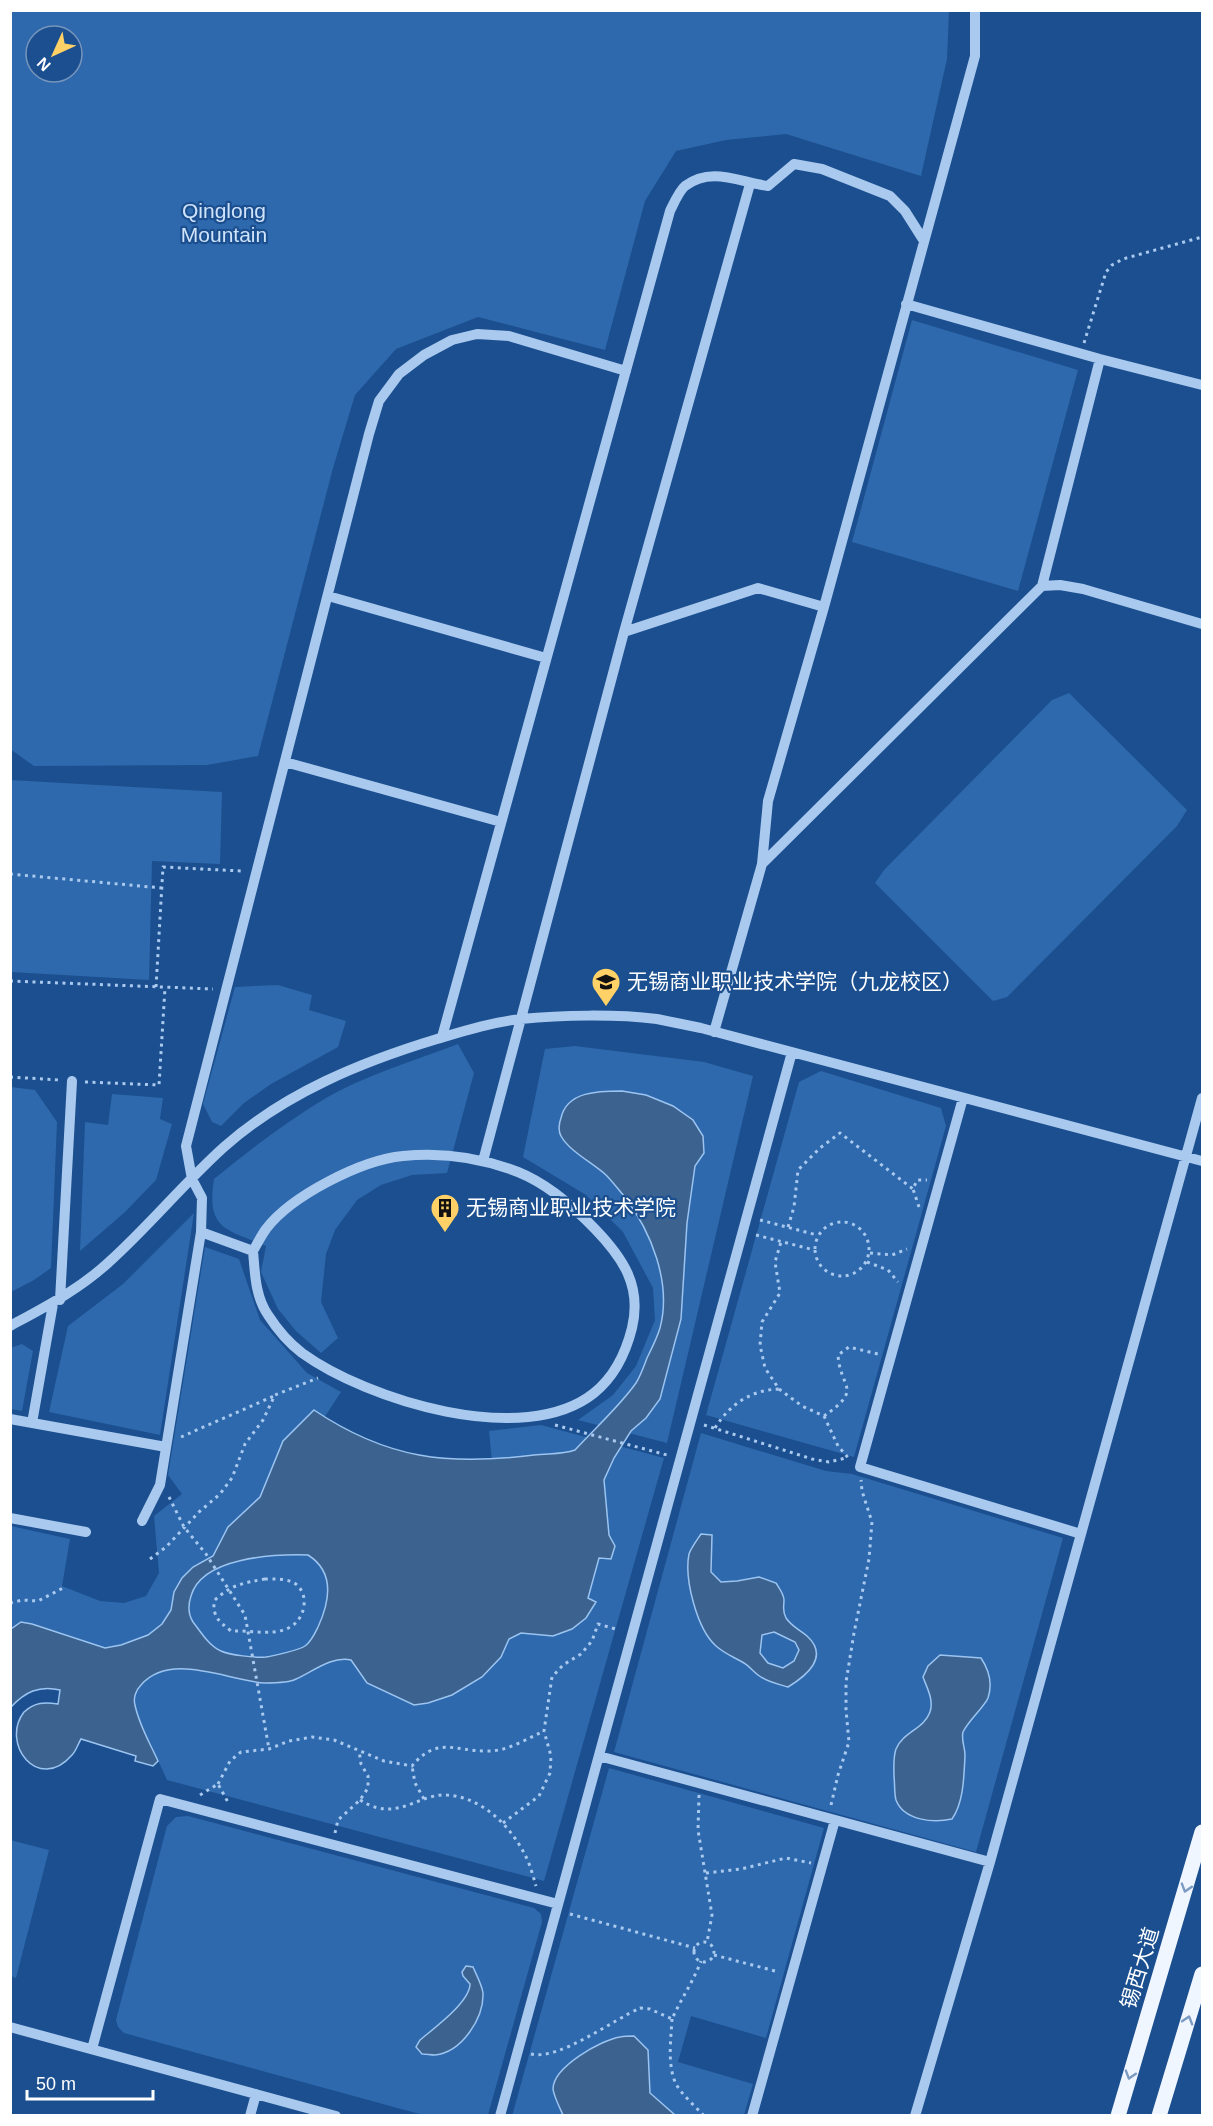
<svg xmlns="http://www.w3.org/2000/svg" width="1213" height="2126" font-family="Arial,'Noto Sans SC',sans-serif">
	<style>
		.green { fill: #2e69ad; fill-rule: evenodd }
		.water { fill: #3c6290; stroke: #9cc4f0; stroke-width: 1.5; fill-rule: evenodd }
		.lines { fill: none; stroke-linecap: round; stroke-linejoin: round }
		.path { stroke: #a9c9ee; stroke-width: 3; stroke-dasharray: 3 4.5; stroke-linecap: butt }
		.minor { stroke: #a9c9ee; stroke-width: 10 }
		.major { stroke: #f0f6ff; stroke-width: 15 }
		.oneway { stroke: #7b9ac1 }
		.labels { text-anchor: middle; stroke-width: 4.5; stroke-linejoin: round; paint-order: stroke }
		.park-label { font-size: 21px; fill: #cfe3fa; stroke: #1b4f8f }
		.poi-label { font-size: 21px; fill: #fff; stroke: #1b4f8f; text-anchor: start }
		.street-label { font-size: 21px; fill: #fff; stroke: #1b4f8f }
	</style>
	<rect width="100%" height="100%" fill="#1b4f8f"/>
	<path class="green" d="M11,10H949V11L947,59L921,176L786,134L726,140L676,151L645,201L605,350L478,317L396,349L355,395L333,468L258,756L207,765L34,766L10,749ZM36,36H72V72H36Z
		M912,320L1078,370L1018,591L852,542Z
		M1069,693L1187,810L1177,826L1007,997L993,1001L875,883L884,870L1052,700Z
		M10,780L222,792L220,864L152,861L149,980L11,972Z
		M278,985L312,995L309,1010L346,1021L338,1047L271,1084L244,1103L221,1126L212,1122L203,1104L235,987Z
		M458,1044L474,1073L447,1173L412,1175L381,1185L357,1200L335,1230L326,1254L321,1302L338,1338L321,1353L296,1331L278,1309L261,1272L266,1246C226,1229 206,1230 214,1179C249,1150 286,1122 326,1098C364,1076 416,1060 458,1044Z
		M575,1046L704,1062L753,1076L667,1443L578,1420L613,1395L636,1366L655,1320L653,1288L623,1232L586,1195L523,1157L545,1049Z
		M821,1071L941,1108L946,1126L854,1457L706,1415L799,1082Z
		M11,1087L35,1090L57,1122L51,1268L34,1280L11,1292Z
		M112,1094L163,1098L160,1119L172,1124L156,1180L125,1212L80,1251L85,1122L108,1125Z
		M194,1213L160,1435L49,1412L68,1326L123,1284Z
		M205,1247L239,1259L260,1320L307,1373L341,1392L322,1421L399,1458L492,1462L489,1431L541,1425L664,1458L544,1881L167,1780L109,1652L11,1636V1526L70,1539L62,1586L100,1601L124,1603L146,1596L159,1573L154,1516L182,1494L168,1475Z
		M22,1344L33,1351L22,1411L11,1409L10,1348Z
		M701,1433L826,1471L852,1474L1063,1538L976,1852L614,1752Z
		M609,1768L824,1828L766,2038L691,2016L678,2062L753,2084L744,2115L512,2116Z
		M188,1816L534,1908L541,1914L542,1922L488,2115H423L124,2033L118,2027L116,2020L167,1826L176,1817Z
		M10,1840L49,1850L16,1978L10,1976Z"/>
	<path class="water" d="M622,1091L646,1095L673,1106L693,1120L703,1136L704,1153L695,1166L687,1223L681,1319L660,1399L646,1418L631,1431L614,1458L604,1480L609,1535L615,1546L611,1559L599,1558L588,1598L596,1602L586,1618L572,1629L553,1636L521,1633L509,1639L501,1657L482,1677L452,1695L428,1703L414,1705L367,1683L351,1660C331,1656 314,1671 296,1679C289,1683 273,1683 265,1683C228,1681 171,1651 141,1685C136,1690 133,1698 135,1705C139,1725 150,1743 158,1761L153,1766L135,1761L136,1756L81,1739C78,1744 76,1751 72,1755C38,1794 0,1743 24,1712C35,1702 44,1702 58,1704L60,1690C39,1685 25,1692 11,1707V1629L21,1622L32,1624L105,1648L121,1645L148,1635L162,1624L171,1610L174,1592L182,1578L193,1567L213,1556L228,1527L260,1497L283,1441L314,1410C387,1459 448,1466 534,1455C548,1453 561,1455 575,1450C595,1428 619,1407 636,1383C641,1375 644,1366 647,1358C652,1348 657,1338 660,1328C672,1283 651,1231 624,1196C618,1189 612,1181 606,1175C593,1163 569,1151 561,1136C558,1131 559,1123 561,1118C567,1091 599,1091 622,1091ZM308,1555C335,1572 330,1601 318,1627C315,1633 311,1642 305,1646C299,1650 273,1656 266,1657C256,1658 229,1655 221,1651C209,1646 201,1632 193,1622C188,1614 188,1605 191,1596C202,1557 274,1554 308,1555Z
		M701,1534L712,1535L711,1572L721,1582L737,1581L759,1577L776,1583C779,1588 784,1594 784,1600C784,1607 782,1611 786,1618C792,1627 799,1629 807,1636C830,1657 806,1676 788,1687C778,1684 767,1682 758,1675C753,1671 749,1666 744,1663C734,1657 725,1654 716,1646C697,1629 684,1579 689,1554C691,1548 697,1540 701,1534ZM774,1632L795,1642L799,1650L794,1661L783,1668L768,1663L760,1653L762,1635Z
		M940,1655L981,1658C989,1670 993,1683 988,1698C985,1706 968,1721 963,1732C961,1739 965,1748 965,1755C964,1775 964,1802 952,1819C934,1823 904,1821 896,1800C894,1793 895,1783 894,1777C894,1768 893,1757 896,1749C903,1732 924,1729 930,1712C934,1700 927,1688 923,1677L928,1666Z
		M466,1966L473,1967C476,1974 482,1985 483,1993C484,2018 462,2052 435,2055C431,2055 426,2054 422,2054L416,2047L420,2040C434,2028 470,2002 470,1984L463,1976L462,1972Z
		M634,2036L648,2050L650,2093L675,2115H563C560,2108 554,2097 553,2089C553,2067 601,2040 620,2037C625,2036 630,2036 634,2036Z"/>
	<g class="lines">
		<path class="path" d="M1084,343L1106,272L1112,265L1123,259L1202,237
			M10,874L162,888
			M10,981L213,989
			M156,987L163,867L242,871
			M10,1077L60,1080
			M85,1082L159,1085L165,988
			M919,1207L913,1189L917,1180H927
			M760,1220L817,1235
			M815 1249a27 27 0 1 1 54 0a27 27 0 1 1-54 0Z
			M788,1227L794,1207L798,1170L820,1148L840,1133L913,1189
			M756,1235L814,1250
			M870,1253L892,1255L907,1249
			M867,1262L888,1270L898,1282
			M779,1389L802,1406L824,1416C864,1388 840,1389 838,1355L849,1347L878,1354
			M824,1416L838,1446L850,1460
			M555,1425L667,1455
			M704,1425L812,1459L829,1462L846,1458
			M715,1428C730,1404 751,1390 779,1389L765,1368L760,1345L762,1322L780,1293L775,1262L781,1242
			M181,1437L274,1396
			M169,1497L184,1527L206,1554L245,1615L269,1749
			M150,1559L166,1547L199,1512L220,1494L232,1478L245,1444L263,1420L275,1395L318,1378
			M265,1579C274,1579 289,1578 297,1585C309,1596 305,1617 292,1626C275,1637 251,1630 231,1631C219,1621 213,1618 214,1601C230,1585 243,1583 265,1579Z
			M10,1603L22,1600L38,1601L63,1588
			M218,1784L230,1761L241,1752L269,1749L289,1741L312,1737L334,1740L384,1761L412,1766C437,1736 454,1751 486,1751C507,1752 526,1739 544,1731
			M200,1795L218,1784L229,1804
			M699,1795L698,1830L712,1915L707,1942
			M424,1799C431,1797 439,1794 447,1795C481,1797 510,1825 525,1855C530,1864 533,1876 536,1886
			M360,1800C384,1815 399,1809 424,1799L415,1783L412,1766
			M831,1805L838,1775L849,1742L846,1710V1682L854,1633L869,1559L872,1522L862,1491L861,1480
			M503,1823L539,1796L550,1773L551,1756L544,1731L552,1677L563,1665L581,1654L592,1641L598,1624L619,1630
			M335,1833L338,1820L360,1800L368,1788V1776L361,1764L359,1750
			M706,1873L741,1869L786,1858L811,1863
			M570,1914L695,1948
			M694 1952a10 10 0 1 1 20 0a10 10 0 1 1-20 0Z
			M714,1955L779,1972
			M672,2019C671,2039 667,2065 676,2084C683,2096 695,2106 704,2116
			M531,2054C558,2061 613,2020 640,2008L650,2009L672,2019C681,1999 693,1982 701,1961"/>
		<path class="minor" d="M906,304L1100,359L1202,385
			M1042,586L1060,585L1083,589L1202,624
			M328,596L546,658
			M624,632L758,588L824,607
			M285,762L501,822
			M762,864L1042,586L1100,359
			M714,1032L762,864L768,801L824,607L975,56V10
			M442,1037L670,211C674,203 679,191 685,186C711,166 739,182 768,186L794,164L822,169L890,196L905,211L924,241
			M963,1098L860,1467L1081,1534
			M483,1161L624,632L750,184
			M201,1232L253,1251C255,1273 255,1296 268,1315C277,1329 289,1343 302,1353C367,1400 524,1449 594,1393C614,1377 626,1352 632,1328C642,1286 623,1258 595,1229C573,1206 548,1184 518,1172C482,1158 441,1152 403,1156C361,1160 291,1196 266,1229C261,1236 257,1244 253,1251
			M60,1300L72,1081
			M10,1326C45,1307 80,1289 109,1262C149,1226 184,1183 224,1147C285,1093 361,1062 437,1039C464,1031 493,1022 521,1019C561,1015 616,1014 657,1019C672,1022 686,1025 701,1028L1202,1161
			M10,1419L166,1447
			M32,1423L53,1304
			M10,1518L86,1532
			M142,1521L160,1485L201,1232L202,1198L192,1179L186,1146L369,434L379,401L399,374L424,355L452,340L477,334L509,336L626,371
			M599,1756L990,1862
			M10,2027L336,2116
			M92,2049L160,1799L558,1904
			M250,2116L256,2094
			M500,2116L792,1052
			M752,2116L835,1820
			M915,2116L990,1862L1202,1098"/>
		<path class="major" d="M1118,2116L1202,1832
			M1159,2116L1202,1974"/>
	</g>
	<defs><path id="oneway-chevron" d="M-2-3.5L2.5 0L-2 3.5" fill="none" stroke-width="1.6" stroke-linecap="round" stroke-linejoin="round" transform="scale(1.5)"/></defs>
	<g class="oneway">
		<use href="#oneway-chevron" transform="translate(1186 1888) rotate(107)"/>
		<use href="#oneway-chevron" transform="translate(1188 2020) rotate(-73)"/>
		<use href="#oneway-chevron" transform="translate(1130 2075) rotate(107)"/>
	</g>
	<defs>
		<g id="university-pin" transform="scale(1.5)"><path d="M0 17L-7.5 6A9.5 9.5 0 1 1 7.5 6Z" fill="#ffd166" stroke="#1b4f8f"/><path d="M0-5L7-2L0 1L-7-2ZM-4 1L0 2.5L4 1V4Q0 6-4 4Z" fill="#111"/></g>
		<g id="building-pin" transform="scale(1.5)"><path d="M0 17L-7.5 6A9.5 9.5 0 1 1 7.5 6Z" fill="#ffd166" stroke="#1b4f8f"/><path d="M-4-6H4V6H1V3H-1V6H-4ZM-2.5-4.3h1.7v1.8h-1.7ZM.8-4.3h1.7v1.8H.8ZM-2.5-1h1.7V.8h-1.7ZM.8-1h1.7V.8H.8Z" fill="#111"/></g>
	</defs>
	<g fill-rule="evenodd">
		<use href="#university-pin" x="606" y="982"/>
		<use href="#building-pin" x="445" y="1208"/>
	</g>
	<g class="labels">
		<g class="park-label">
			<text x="224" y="218">Qinglong<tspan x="224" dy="24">Mountain</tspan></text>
		</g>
		<g class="poi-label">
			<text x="627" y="989">无锡商业职业技术学院（九龙校区）</text>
			<text x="466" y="1215">无锡商业职业技术学院</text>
		</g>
		<g class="street-label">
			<text transform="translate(1140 1968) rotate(-73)" y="7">锡西大道</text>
		</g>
	</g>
	<rect width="1213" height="2126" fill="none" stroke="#ffffff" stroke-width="24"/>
	<g transform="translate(54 54) rotate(225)"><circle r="28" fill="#1b4f8f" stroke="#7695bc" stroke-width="1.5"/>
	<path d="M0-4.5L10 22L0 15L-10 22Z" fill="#ffd166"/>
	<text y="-9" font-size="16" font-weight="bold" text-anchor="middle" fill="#ffffff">N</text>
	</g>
	<path d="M27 2090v9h126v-9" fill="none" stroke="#ffffff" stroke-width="3"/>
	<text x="36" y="2090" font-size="18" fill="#ffffff" stroke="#1b4f8f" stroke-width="4.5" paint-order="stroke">50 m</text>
</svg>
